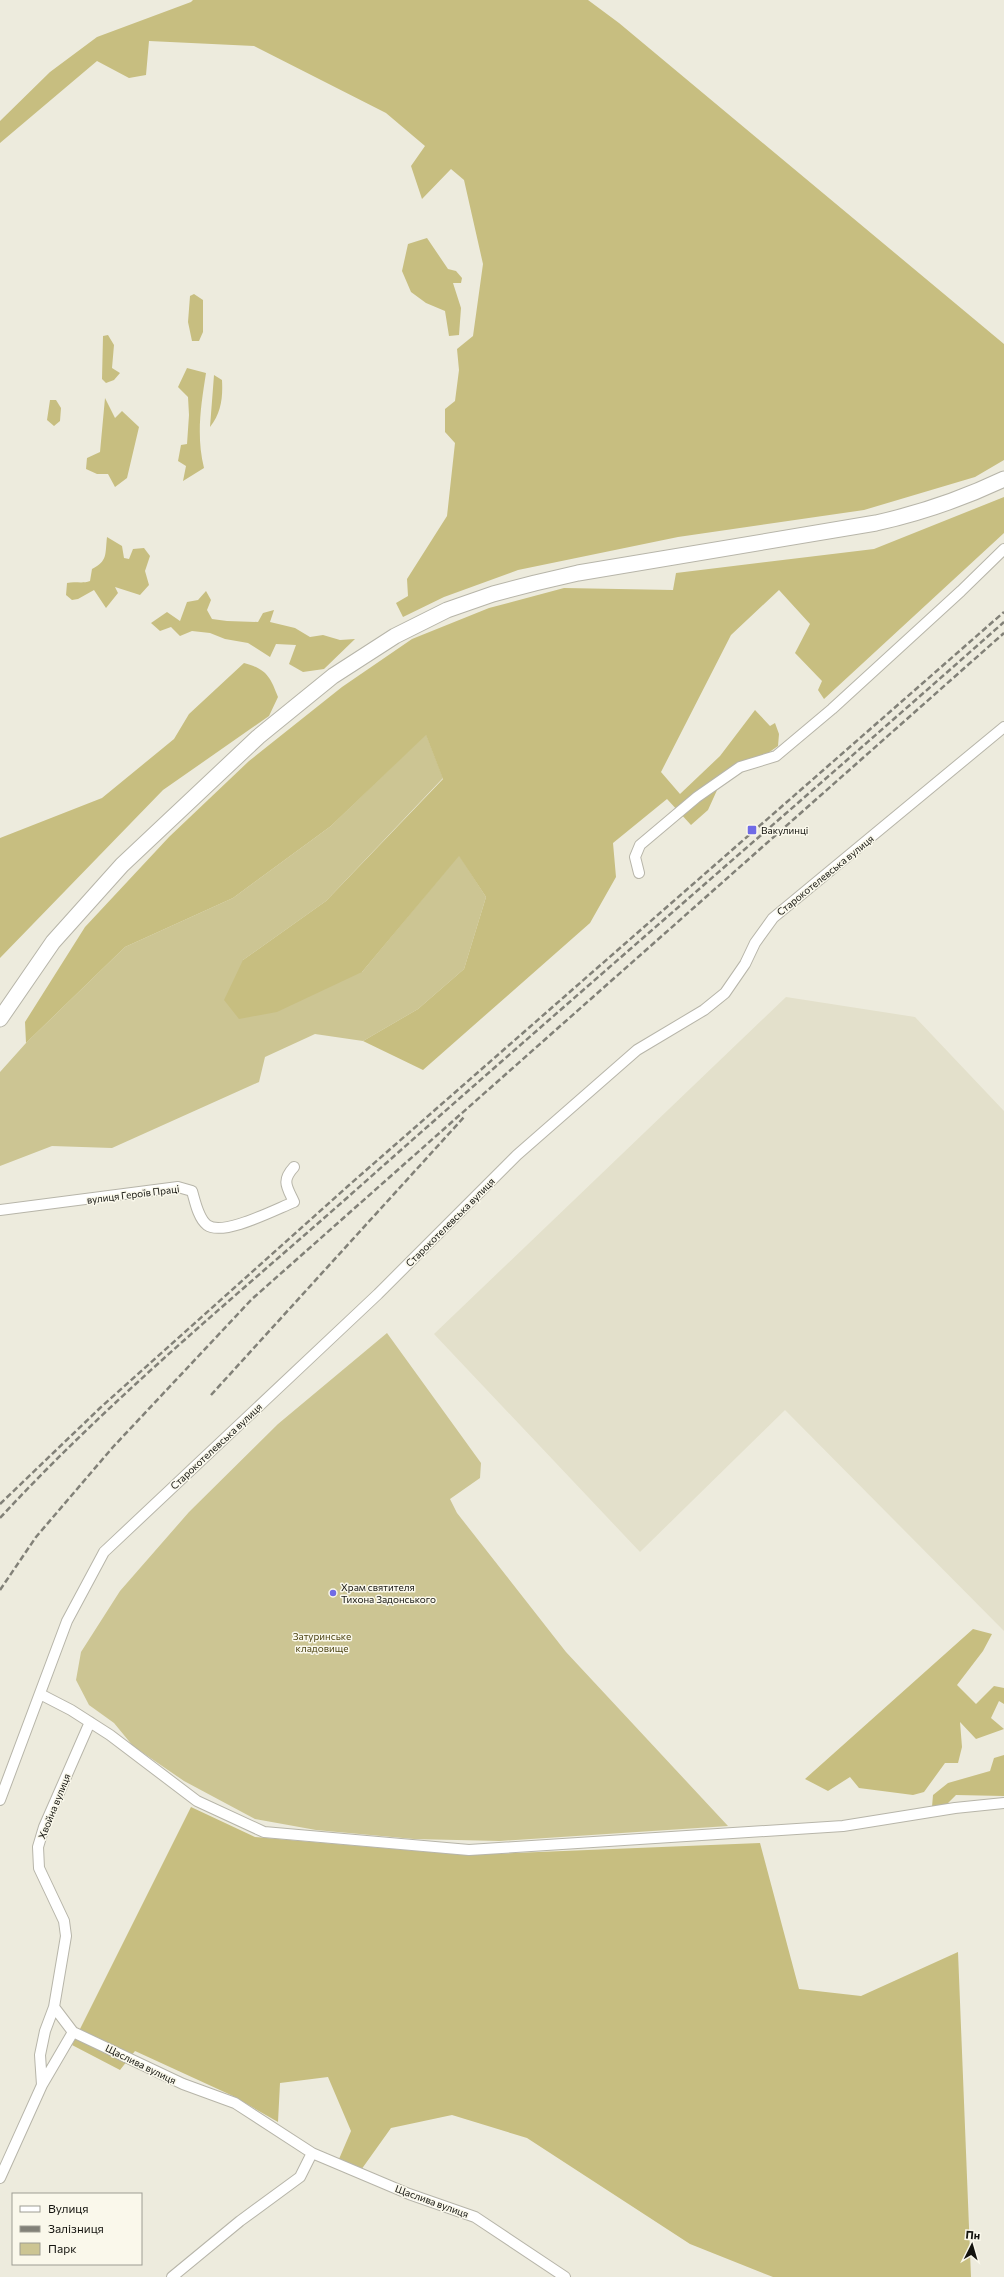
<svg xmlns="http://www.w3.org/2000/svg" width="1004" height="2277" font-family="Commissioner,sans-serif">
	<style>
		.built { fill: #e3e0cb }
		.green { fill: #ccc593 }
		.forest { fill: #c7be80 }
		.lines { fill: none; stroke-linecap: round; stroke-linejoin: round }
		.minor-casing { stroke: #b7b5a9; stroke-width: 12 }
		.secondary-casing { stroke: #b7b5a9; stroke-width: 17 }
		.minor { stroke: #fff; stroke-width: 10 }
		.secondary { stroke: #fff; stroke-width: 15 }
		.rail { stroke: #828178; stroke-width: 2.5; stroke-dasharray: 6 3; stroke-linecap: butt }
		.poi-dot { fill: #706be6; stroke: #faf8eb; stroke-width: 1.5 }
		.labels { text-anchor: middle; stroke-width: 3; stroke-linejoin: round; paint-order: stroke }
		.poi-label { font-size: 10px; fill: #14140f; stroke: #faf8eb; text-anchor: start }
		.street-label { font-size: 10px; fill: #14140f; stroke: #faf8eb }
		.park-label { font-size: 10px; fill: #4e4616; stroke: #faf8eb }
	</style>
	<rect width="100%" height="100%" fill="#edebdd"/>
	<path class="built" d="M786,997L915,1017L1004,1111V1631L785,1410L640,1552L434,1334Z"/>
	<path class="green" d="M426,734L443,778L326,901L243,960L362,972L459,855L486,897L464,969L418,1009L363,1041L315,1034L265,1057L259,1082L112,1148L52,1146L0,1166V1072L26,1043L125,947L233,898L331,826Z
		M387,1333L481,1463L480,1478L450,1499L457,1513L566,1652L728,1826L500,1841L414,1839L316,1830L255,1819L184,1781L133,1746L114,1723L89,1705L76,1680L81,1652L120,1591L189,1512L278,1424Z"/>
	<path class="forest" d="M193,0H588L619,23L1004,344V460L975,477L864,510L678,537L518,570L444,597L403,617L396,603L408,596L407,579L447,516L455,443L445,432V409L455,401L459,370L457,349L473,336L483,264L464,180L451,169L422,199L411,166L425,146L386,113L254,46L149,41L146,75L129,78L97,61L0,143V121L50,72L97,37L191,2Z
		M427,238L448,269L456,271L462,278L461,283H453L461,308L459,335L449,336L445,311L426,303L411,292L402,271L408,244Z
		M194,294L203,300V332L199,341H192L188,322L190,296Z
		M108,335L114,345L112,368L120,373L114,380L106,383L102,379L103,336Z
		M187,368L206,373C201,405 196,436 204,468L183,481L186,466L178,461L181,445L187,444L189,415L188,397L178,387Z
		M214,375L222,380C223,398 221,413 210,427Z
		M105,398L115,418L122,411L139,427L127,478L115,487L108,474H97L86,469L87,458L100,452Z
		M50,400H56L61,408L60,421L54,426L47,420Z
		M1004,497V533L824,699L818,690L822,681L795,653L810,624L779,590L731,635L661,772L680,794L720,756L755,710L770,726L775,723L779,734L778,746L718,788L708,810L691,825L667,799L613,843L616,877L590,923L423,1070L363,1041L418,1009L464,969L486,897L459,856L362,972L277,1012L239,1019L224,1000L243,960L326,901L443,779L426,735L331,826L233,898L125,947L26,1043L25,1022L85,927L169,837L249,761L342,687L412,639L489,608L564,588L673,590L676,573L874,549Z
		M107,537L122,546L124,558L129,559L133,549L144,548L150,556L145,571L149,585L140,595L115,587L118,593L106,608L94,590L78,599L72,600L66,595L67,583C75,581 82,584 90,581L92,569C108,561 105,554 107,537Z
		M206,591L211,600L207,610L212,619L227,621L258,622L263,613L274,610L270,622L295,628L310,637L323,635L340,640L355,639L324,669L303,672L289,664L296,645L276,644L270,657L248,643L225,639L210,633L192,631L180,636L171,627L160,631L151,623L167,612L180,621L187,602L198,600Z
		M244,663C266,669 270,676 278,697L269,716L163,790L0,958V838L102,798L174,739L189,714Z
		M973,1629L992,1634L983,1651L957,1685L976,1704L994,1686L1004,1688V1704L999,1701L991,1718L1004,1729L976,1739L960,1722L962,1747L958,1763H945L924,1792L913,1795L859,1788L850,1777L828,1791L805,1779Z
		M1004,1755V1796L956,1795L946,1805L932,1807L933,1795L948,1783L990,1771L994,1758Z
		M191,1807L255,1837L465,1855L760,1843L799,1989L861,1996L958,1952L971,2277H773L690,2244L527,2138L452,2115L391,2128L361,2170L339,2159L351,2131L328,2077L280,2083L278,2122L233,2096L135,2051L120,2070L72,2045Z"/>
	<g class="lines">
		<g class="minor-casing">
			<path id="minor" d="M639,873L635,857L640,845L697,797L740,767L776,756L832,709L961,591L1004,549
				M0,1210L178,1187L192,1191C195,1201 198,1218 207,1225C223,1237 276,1209 294,1202C287,1187 281,1181 294,1167
				M40,1694L71,1710L110,1735L197,1801L264,1832L469,1850L843,1826L955,1808L1004,1803
				M0,1800L67,1621L104,1552L378,1294L517,1155L637,1050L704,1010L725,993L745,964L755,943L773,918L1004,727
				M54,2007L73,2032L183,2084L235,2103L312,2153
				M42,2085L40,2055L45,2031L54,2007L66,1936L64,1921L39,1868L38,1847L44,1827L90,1722
				M0,2178L42,2085L73,2032
				M172,2277L240,2221L300,2177L312,2153L409,2194L475,2217L565,2277"/>
		</g>
		<g class="secondary-casing">
			<path id="secondary" d="M0,1019L53,942L122,865L258,737L333,676L395,636L447,610L493,594L535,583L578,573L876,523C921,513 962,499 1004,479"/>
		</g>
		<use href="#minor" class="minor"/>
		<use href="#secondary" class="secondary"/>
		<path class="rail" d="M211,1395L465,1116
			M0,1504L100,1408L348,1186L1004,612
			M0,1518C107,1402 230,1301 348,1197C565,1004 786,815 1004,622
			M0,1590L36,1537L113,1447L252,1299L1004,633"/>
	</g>
	<g class="poi-dot">
		<rect x="747" y="825" width="10" height="10" rx="2"/>
		<circle cx="333" cy="1593" r="4"/>
	</g>
	<g class="labels">
		<g class="poi-label">
			<text x="761" y="834">Вакулинці</text>
			<text x="341" y="1591">Храм святителя<tspan x="341" dy="12">Тихона Задонського</tspan></text>
		</g>
		<g class="street-label">
			<text transform="translate(825 875) rotate(-39)" y="4">Старокотелевська вулиця</text>
			<text transform="translate(133 1194) rotate(-7)" y="4">вулиця Героїв Праці</text>
			<text transform="translate(450 1222) rotate(-45)" y="4">Старокотелевська вулиця</text>
			<text transform="translate(216 1446) rotate(-43)" y="4">Старокотелевська вулиця</text>
			<text transform="translate(54 1806) rotate(-68)" y="4">Хвойна вулиця</text>
			<text transform="translate(141 2064) rotate(26)" y="4">Щаслива вулиця</text>
			<text transform="translate(432 2201) rotate(20)" y="4">Щаслива вулиця</text>
		</g>
		<g class="park-label">
			<text x="322" y="1640">Затуринське<tspan x="322" dy="12">кладовище</tspan></text>
		</g>
	</g>
	<rect x="12" y="2193" width="130" height="72" fill="#faf8eb" stroke="#9e9d93"/>
	<rect x="20" y="2206" width="20" height="6" fill="#ffffff" stroke="#9e9d93"/>
	<text x="48" y="2213" font-size="12" fill="#14140f">Вулиця</text>
	<rect x="20" y="2226" width="20" height="6" fill="#828178" stroke="#9e9d93"/>
	<text x="48" y="2233" font-size="12" fill="#14140f">Залізниця</text>
	<rect x="20" y="2243" width="20" height="12" fill="#ccc593" stroke="#9e9d93"/>
	<text x="48" y="2253" font-size="12" fill="#14140f">Парк</text>
	<g transform="translate(972 2245) rotate(5)" stroke="#faf8eb" stroke-width="3" paint-order="stroke">
	<path d="M0-3L7 15L0 10L-7 15Z" fill="#14140f"/>
	<text y="-6" font-size="11" font-weight="bold" text-anchor="middle" fill="#14140f">Пн</text>
	</g>
</svg>
